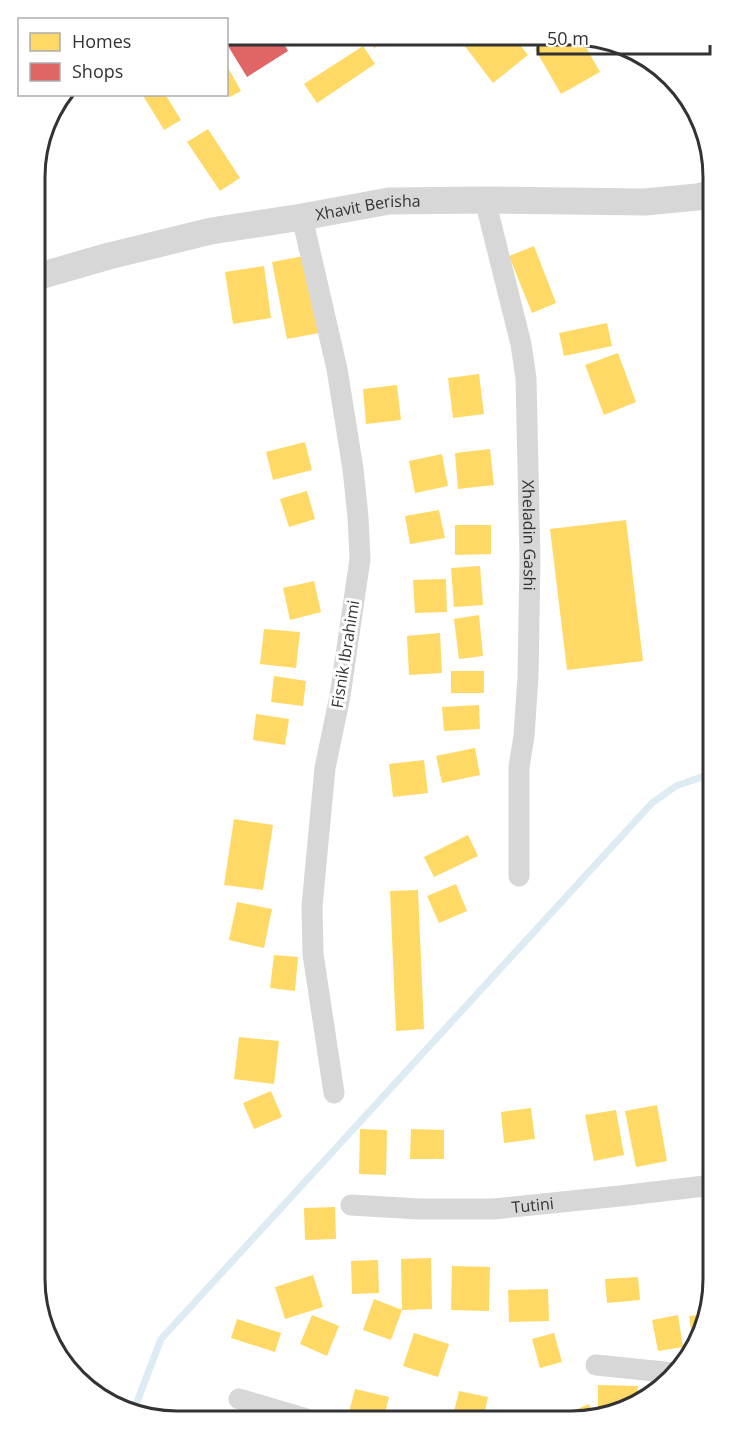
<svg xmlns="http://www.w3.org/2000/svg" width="748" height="1456" font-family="'Open Sans',sans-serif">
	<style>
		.homes { fill: #ffd966 }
		.shops { fill: #e06666 }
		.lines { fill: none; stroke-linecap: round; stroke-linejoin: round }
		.stream { stroke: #ddebf3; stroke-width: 7 }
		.minor { stroke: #d7d7d7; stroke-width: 21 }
		.tertiary { stroke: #d7d7d7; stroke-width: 27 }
		.labels { text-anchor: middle; stroke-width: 6; stroke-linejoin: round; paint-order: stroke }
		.street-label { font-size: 16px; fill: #333; stroke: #fff }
		.rim { fill: none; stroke: #333; stroke-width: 3 }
	</style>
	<rect width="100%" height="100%" fill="#fff"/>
	<path class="homes" d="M367,36H396L374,48Z
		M467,36L514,37L528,55L493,83L461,41Z
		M557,37H580L600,72L561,94L535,49Z
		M363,46L375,64L317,103L304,84Z
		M226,64L241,91L230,97L226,92Z
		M142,94H165L181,120L164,130Z
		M208,129L240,178L220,191L187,142Z
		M534,246L556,303L532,313L509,256Z
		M304,256L319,333L287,339L272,262Z
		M264,266L271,318L233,324L225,272Z
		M607,323L612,346L564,356L559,333Z
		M618,353L636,402L604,415L585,365Z
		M479,374L484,414L453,418L448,378Z
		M397,385L401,420L366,424L363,389Z
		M305,442L312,470L273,480L266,452Z
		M490,449L494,485L458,489L455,453Z
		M442,454L448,486L415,493L409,461Z
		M307,491L315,519L289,527L280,499Z
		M439,510L445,538L410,544L405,516Z
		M626,520L643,661L567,670L550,529Z
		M455,525H491V554L455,555Z
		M480,566L483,605L454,607L451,568Z
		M446,579L447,612L415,613L413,580Z
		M314,581L321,612L290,620L283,588Z
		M479,615L483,656L459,659L454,619Z
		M264,629L300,632L296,668L260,664Z
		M440,633L442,673L409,675L407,636Z
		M451,671H484V693H451Z
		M274,676L306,681L303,706L271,702Z
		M479,705L480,729L444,731L442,707Z
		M256,714L289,719L285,745L253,740Z
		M475,748L480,775L442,783L436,756Z
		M424,760L428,793L393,797L389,764Z
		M234,819L273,825L263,890L224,885Z
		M468,835L478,856L434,877L424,857Z
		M456,884L467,911L439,923L427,896Z
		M418,890L424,1029L396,1031L390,891Z
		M237,902L272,909L264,948L229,940Z
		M274,955L298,957L295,991L270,988Z
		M239,1037L279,1041L274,1084L234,1079Z
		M271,1091L282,1117L254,1129L243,1103Z
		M657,1105L667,1161L636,1167L625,1111Z
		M531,1108L535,1139L504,1143L501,1112Z
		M616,1110L624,1155L594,1161L585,1115Z
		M360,1129L387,1130L386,1175L359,1174Z
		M411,1129L444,1130V1159H410Z
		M335,1207L336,1239L305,1240L304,1208Z
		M431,1258L432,1309L402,1310L401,1259Z
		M378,1260L379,1293L352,1294L351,1261Z
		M452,1266L490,1267L489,1311L451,1310Z
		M313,1275L323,1307L285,1319L275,1287Z
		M638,1277L640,1300L607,1303L605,1279Z
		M548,1289L549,1321L509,1322L508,1290Z
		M374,1299L402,1310L391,1340L363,1330Z
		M704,1314L693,1342L689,1316Z
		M312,1315L339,1326L327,1356L300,1344Z
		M678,1315L683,1347L658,1351L652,1320Z
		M237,1319L281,1333L275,1352L231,1338Z
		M414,1333L449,1344L438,1377L403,1366Z
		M554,1333L562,1362L540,1368L532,1339Z
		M598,1385L638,1386L637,1399L617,1414H598Z
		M355,1389L389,1397L384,1417L356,1418L348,1416Z
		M459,1391L488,1397L484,1416H453Z
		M589,1404L593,1414L563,1415Z"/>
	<path class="shops" d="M245,35H279L288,51L247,77L228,46Z"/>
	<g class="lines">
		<path class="stream" d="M134,1410L161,1339L652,803L676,786L710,774"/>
		<g class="minor">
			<path id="s1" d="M485,200L521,344L526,378L530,560L528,677L524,736L519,767V876"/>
			<path d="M302,217L337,369L353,469L358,517L360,559L340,696L325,768L312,906L313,954L334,1093"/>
			<path id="s2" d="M351,1205L419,1209H494L620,1196L713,1185"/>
			<path d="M596,1365L674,1373"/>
			<path d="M239,1399L304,1418"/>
		</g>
		<path class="tertiary" id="s3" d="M36,277L109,256L211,231L302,217L389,201L485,200L645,202L697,197L706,195"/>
	</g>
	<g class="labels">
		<g class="street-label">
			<text dy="6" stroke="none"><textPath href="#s3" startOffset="340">Xhavit Berisha</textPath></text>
			<text dy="6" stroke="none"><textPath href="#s1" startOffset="340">Xheladin Gashi</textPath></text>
			<text transform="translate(345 654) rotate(-81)" y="6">Fisnik Ibrahimi</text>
			<text dy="6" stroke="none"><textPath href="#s2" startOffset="182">Tutini</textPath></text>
		</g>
	</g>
	<path d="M0 0H748V1456H0ZM177 45H571A132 132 0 0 1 703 177V1279A132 132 0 0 1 571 1411H177A132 132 0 0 1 45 1279V177A132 132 0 0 1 177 45Z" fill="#fff" fill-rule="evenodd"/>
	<path class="rim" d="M177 45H571A132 132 0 0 1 703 177V1279A132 132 0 0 1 571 1411H177A132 132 0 0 1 45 1279V177A132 132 0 0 1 177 45Z"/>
	<rect x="18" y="18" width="210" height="78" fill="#ffffff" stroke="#adadad" stroke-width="1.5"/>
	<rect x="30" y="33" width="30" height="18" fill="#ffd966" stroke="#adadad" stroke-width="1.5"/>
	<text x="72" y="48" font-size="18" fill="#333333">Homes</text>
	<rect x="30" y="63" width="30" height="18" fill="#e06666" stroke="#adadad" stroke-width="1.5"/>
	<text x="72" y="78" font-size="18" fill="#333333">Shops</text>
	<path d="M538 45v9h172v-9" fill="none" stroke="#333333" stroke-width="3"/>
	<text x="547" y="45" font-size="18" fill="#333333" stroke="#ffffff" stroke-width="4.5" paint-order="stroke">50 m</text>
</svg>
